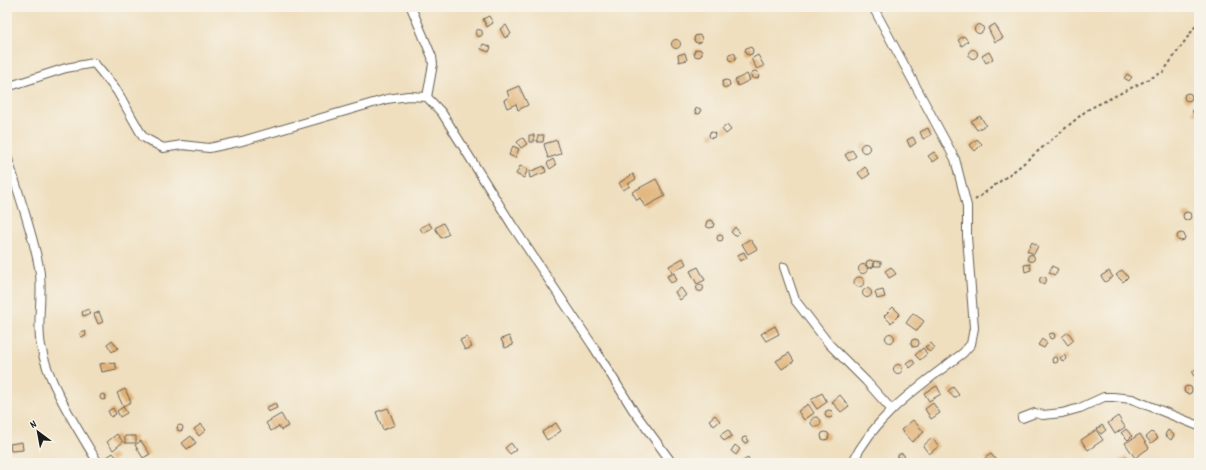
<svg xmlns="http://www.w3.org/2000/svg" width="1206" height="470" font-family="Dekko,sans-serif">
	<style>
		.building { fill: #e1b175 }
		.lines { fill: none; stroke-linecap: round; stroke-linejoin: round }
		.street-casing { stroke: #666055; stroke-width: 10 }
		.path { stroke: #666055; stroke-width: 2; stroke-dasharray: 3 3; stroke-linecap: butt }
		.street { stroke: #fff; stroke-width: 8 }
	</style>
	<rect width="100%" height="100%" fill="#f7f3e8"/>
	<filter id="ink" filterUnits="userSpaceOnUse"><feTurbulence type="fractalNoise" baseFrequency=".025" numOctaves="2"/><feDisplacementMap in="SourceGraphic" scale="8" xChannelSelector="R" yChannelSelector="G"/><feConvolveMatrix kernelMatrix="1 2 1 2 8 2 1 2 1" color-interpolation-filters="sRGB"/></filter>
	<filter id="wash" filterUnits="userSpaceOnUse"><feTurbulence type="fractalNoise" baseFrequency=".012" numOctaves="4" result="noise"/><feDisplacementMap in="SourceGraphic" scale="16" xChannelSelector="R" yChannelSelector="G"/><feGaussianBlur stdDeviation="0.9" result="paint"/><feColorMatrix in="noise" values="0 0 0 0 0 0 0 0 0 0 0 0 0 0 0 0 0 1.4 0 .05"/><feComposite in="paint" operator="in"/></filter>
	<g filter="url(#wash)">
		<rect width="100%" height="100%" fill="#efdfbf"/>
		<g id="blocks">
			<path class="building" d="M489,16L493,23L487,27L483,19Z
				M995,24L1003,38L995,42L988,28Z
				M974.5 29a4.5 4.5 0 1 1 9 0a4.5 4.5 0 1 1-9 0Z
				M506,25L511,34L505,38L500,29Z
				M475.5 33a3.5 3.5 0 1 1 7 0a3.5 3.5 0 1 1-7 0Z
				M694 39a4 4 0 1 1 8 0a4 4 0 1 1-8 0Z
				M964,36L968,41L962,46L958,40Z
				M671.5 44a4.5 4.5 0 1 1 9 0a4.5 4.5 0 1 1-9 0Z
				M483,44L491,47L489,52L481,49Z
				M745 51a4 4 0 1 1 8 0a4 4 0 1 1-8 0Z
				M694 53a4 4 0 1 1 8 0a4 4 0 1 1-8 0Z
				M968.5 54a4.5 4.5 0 1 1 9 0a4.5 4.5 0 1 1-9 0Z
				M989,52L993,59L986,63L982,56Z
				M685,53L687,60L679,62L678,55Z
				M728 57a4 4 0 1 1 8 0a4 4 0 1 1-8 0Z
				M758,55L764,66L757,69L751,59Z
				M751 75a4 4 0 1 1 8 0a4 4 0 1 1-8 0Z
				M747,74L750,80L738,86L735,80Z
				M1127,74L1132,77L1129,81L1124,78Z
				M722 84a4 4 0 1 1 8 0a4 4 0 1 1-8 0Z
				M519,86L528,105L518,110L516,104L507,108L504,100L509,97L507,91Z
				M1184 97a4 4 0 1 1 8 0a4 4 0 1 1-8 0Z
				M1192.5 111a3.5 3.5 0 1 1 7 0a3.5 3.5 0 1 1-7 0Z
				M695 111a3 3 0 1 1 6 0a3 3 0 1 1-6 0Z
				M980,116L986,125L977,130L971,121Z
				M727,125L731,130L726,134L722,129Z
				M928,128L931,135L923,139L920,132Z
				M709 135a3 3 0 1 1 6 0a3 3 0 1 1-6 0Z
				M529,135H534V142H529Z
				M538,135H544L543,142H537Z
				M913,137L916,143L910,147L907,140Z
				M523,138L527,144L521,148L517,142Z
				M977,139L982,144L975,151L970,145Z
				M557,140L561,154L548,158L544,144Z
				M860.5 148a4.5 4.5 0 1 1 9 0a4.5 4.5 0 1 1-9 0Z
				M513,146L519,149L515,158L509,155Z
				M852,150L856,156L849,161L845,155Z
				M934,152L939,158L933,162L928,156Z
				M553,159L556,165L550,169L547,163Z
				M520,166L528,169L524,178L516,174Z
				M544,166L546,172L530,178L529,172Z
				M865,167L870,174L863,179L858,173Z
				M633,174L636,179L628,184L630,186L623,190L619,183Z
				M656,179L665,196L645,207L640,198L637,200L632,192Z
				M1183 216a4 4 0 1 1 8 0a4 4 0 1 1-8 0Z
				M706 224a4 4 0 1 1 8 0a4 4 0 1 1-8 0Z
				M429,223L432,228L423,233L420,228Z
				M443,223L449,234L441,238L435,228Z
				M735,227L739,232L735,236L731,232Z
				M1177 237a4 4 0 1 1 8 0a4 4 0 1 1-8 0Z
				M717 238a3 3 0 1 1 6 0a3 3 0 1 1-6 0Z
				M750,239L757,249L748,254L742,244Z
				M1032,242L1038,246L1034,254L1027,251Z
				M744,252L747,258L740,261L737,255Z
				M1027.5 258a3.5 3.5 0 1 1 7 0a3.5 3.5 0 1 1-7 0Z
				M683,258L686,264L672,272L669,266Z
				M866 264a4 4 0 1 1 8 0a4 4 0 1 1-8 0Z
				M874,261L881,262V266H874Z
				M1030,264L1031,270L1025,272L1024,265Z
				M858.5 269a4.5 4.5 0 1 1 9 0a4.5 4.5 0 1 1-9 0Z
				M1052,266L1058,269L1055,275L1049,273Z
				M698,267L705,280L697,284L690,271Z
				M891,267L896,274L889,278L885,271Z
				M1122,270L1128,277L1123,282L1116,275Z
				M1109,271L1113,277L1105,282L1101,276Z
				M674,273L677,280L671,283L667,276Z
				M1039.5 280a3.5 3.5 0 1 1 7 0a3.5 3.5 0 1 1-7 0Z
				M854 282a5 5 0 1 1 10 0a5 5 0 1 1-10 0Z
				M696.5 288a3.5 3.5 0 1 1 7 0a3.5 3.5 0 1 1-7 0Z
				M681,288L686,295L680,300L675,292Z
				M862.5 293a4.5 4.5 0 1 1 9 0a4.5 4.5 0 1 1-9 0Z
				M883,290L885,297L877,299L875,292Z
				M893,307L900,314L891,323L884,316Z
				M88,309L90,314L83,316L82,312Z
				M99,312L103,322L98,324L94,314Z
				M913,313L924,321L917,331L906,323Z
				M775,326L779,334L766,341L761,334Z
				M80 334a3 3 0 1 1 6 0a3 3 0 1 1-6 0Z
				M1068,332L1074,340L1068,345L1062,337Z
				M1049 336a3 3 0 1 1 6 0a3 3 0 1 1-6 0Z
				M885.5 338a4.5 4.5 0 1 1 9 0a4.5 4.5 0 1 1-9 0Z
				M509,336L513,345L505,348L501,339Z
				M467,337L472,347L465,350L460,340Z
				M1042,339L1047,343L1044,348L1038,345Z
				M911 343a4 4 0 1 1 8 0a4 4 0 1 1-8 0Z
				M112,340L118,348L112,352L107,344Z
				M931,343L935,348L929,352L925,347Z
				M923,348L927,354L920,360L915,355Z
				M789,353L794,361L782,369L776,361Z
				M1064,355L1067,359L1063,362L1060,358Z
				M1052 360a3 3 0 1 1 6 0a3 3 0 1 1-6 0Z
				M912,359L915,364L910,368L906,363Z
				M110,362V364L115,363L117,369L102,372L100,364Z
				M893.5 369a4.5 4.5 0 1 1 9 0a4.5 4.5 0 1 1-9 0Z
				M1192.5 373a3.5 3.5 0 1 1 7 0a3.5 3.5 0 1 1-7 0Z
				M937,386L941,394L929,401L924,393Z
				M1184 390a4 4 0 1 1 8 0a4 4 0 1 1-8 0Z
				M953,387L959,395L954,398L948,391Z
				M125,389L131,402L123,406L117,393Z
				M822,393L827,402L817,409L811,400Z
				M100 397a3 3 0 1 1 6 0a3 3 0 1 1-6 0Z
				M840,395L849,406L841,412L832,402Z
				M275,403L277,408L268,412L266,408Z
				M933,403L940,413L931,419L925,409Z
				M808,404L814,413L804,420L798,411Z
				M123,407L127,413L120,417L117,411Z
				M113,408L116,414L111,417L108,411Z
				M388,408L395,425L383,430L376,412Z
				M825 414a4 4 0 1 1 8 0a4 4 0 1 1-8 0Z
				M281,414L288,426L281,430L279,426L271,431L266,423Z
				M715,415L720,421L714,426L709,420Z
				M1118,416L1125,427L1115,434L1108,423Z
				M811 422a5 5 0 1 1 10 0a5 5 0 1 1-10 0Z
				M913,420L924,432L912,442L901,430Z
				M556,423L561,431L547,440L542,432Z
				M201,424L206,430L199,436L194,429Z
				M177 428a3 3 0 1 1 6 0a3 3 0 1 1-6 0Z
				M1102,425L1106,430L1101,434L1097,429Z
				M1126,429L1132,436L1128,440L1121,433Z
				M728,430L732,436L724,441L720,435Z
				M1096,430L1103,440L1088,450L1081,440Z
				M1168,430L1174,435L1171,440L1165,435Z
				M1152,432L1158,438L1151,443L1146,437Z
				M821 436a4 4 0 1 1 8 0a4 4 0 1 1-8 0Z
				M117,434L123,442L113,450L107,442Z
				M1140,434L1149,448L1135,458L1125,443Z
				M125,436H136V443H125Z
				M191,436L196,443L187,449L182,443Z
				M742 440a3 3 0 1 1 6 0a3 3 0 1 1-6 0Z
				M932,438L939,446L929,454L923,446Z
				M141,441L150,454L143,458L135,445Z
				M22,442L23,450L11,451L10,444Z
				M511,443L516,450L510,454L505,448Z
				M735,445L740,449L736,455L731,451Z
				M113,453L117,458L111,462L107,457Z
				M897.5 457a3.5 3.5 0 1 1 7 0a3.5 3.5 0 1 1-7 0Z
				M991,454L997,461L995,463H989L985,458Z
				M1126,456L1130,463H1117V462Z
				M748,458L750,462L749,463H739Z
				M917,458L920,463H912L911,462Z"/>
		</g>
	</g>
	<g filter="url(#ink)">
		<use href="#blocks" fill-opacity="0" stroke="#666055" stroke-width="1"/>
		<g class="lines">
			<g class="street-casing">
				<path id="street" d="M411,7L432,57L433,64L427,97
					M7,87L66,68L94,63L117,91L143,137L163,148L182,145L209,148L242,141L387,99L408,96L427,97L442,113L512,225L593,346L633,410L672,463
					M7,156C18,193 32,230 39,267C44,293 36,320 41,346C48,384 78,429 98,463
					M784,267L795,300L829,344L866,381L891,409
					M1022,418L1035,413L1043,415L1062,413L1080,408L1104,397H1113L1132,399L1199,426
					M852,463C877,413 920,386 963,353L971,344L974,328L967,236V206L955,159L873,7"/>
			</g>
			<path class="path" d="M975,200L1018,168L1087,110L1163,72L1199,21"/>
			<use href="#street" class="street"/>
		</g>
	</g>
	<rect width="1206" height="470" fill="none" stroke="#f7f3e8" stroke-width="24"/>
	<g transform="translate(38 432) rotate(328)" stroke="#f7f3e8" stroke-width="3" paint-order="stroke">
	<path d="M0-3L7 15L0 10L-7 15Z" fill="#1c1c1c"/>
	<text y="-6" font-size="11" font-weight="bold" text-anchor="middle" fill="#1c1c1c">N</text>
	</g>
</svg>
